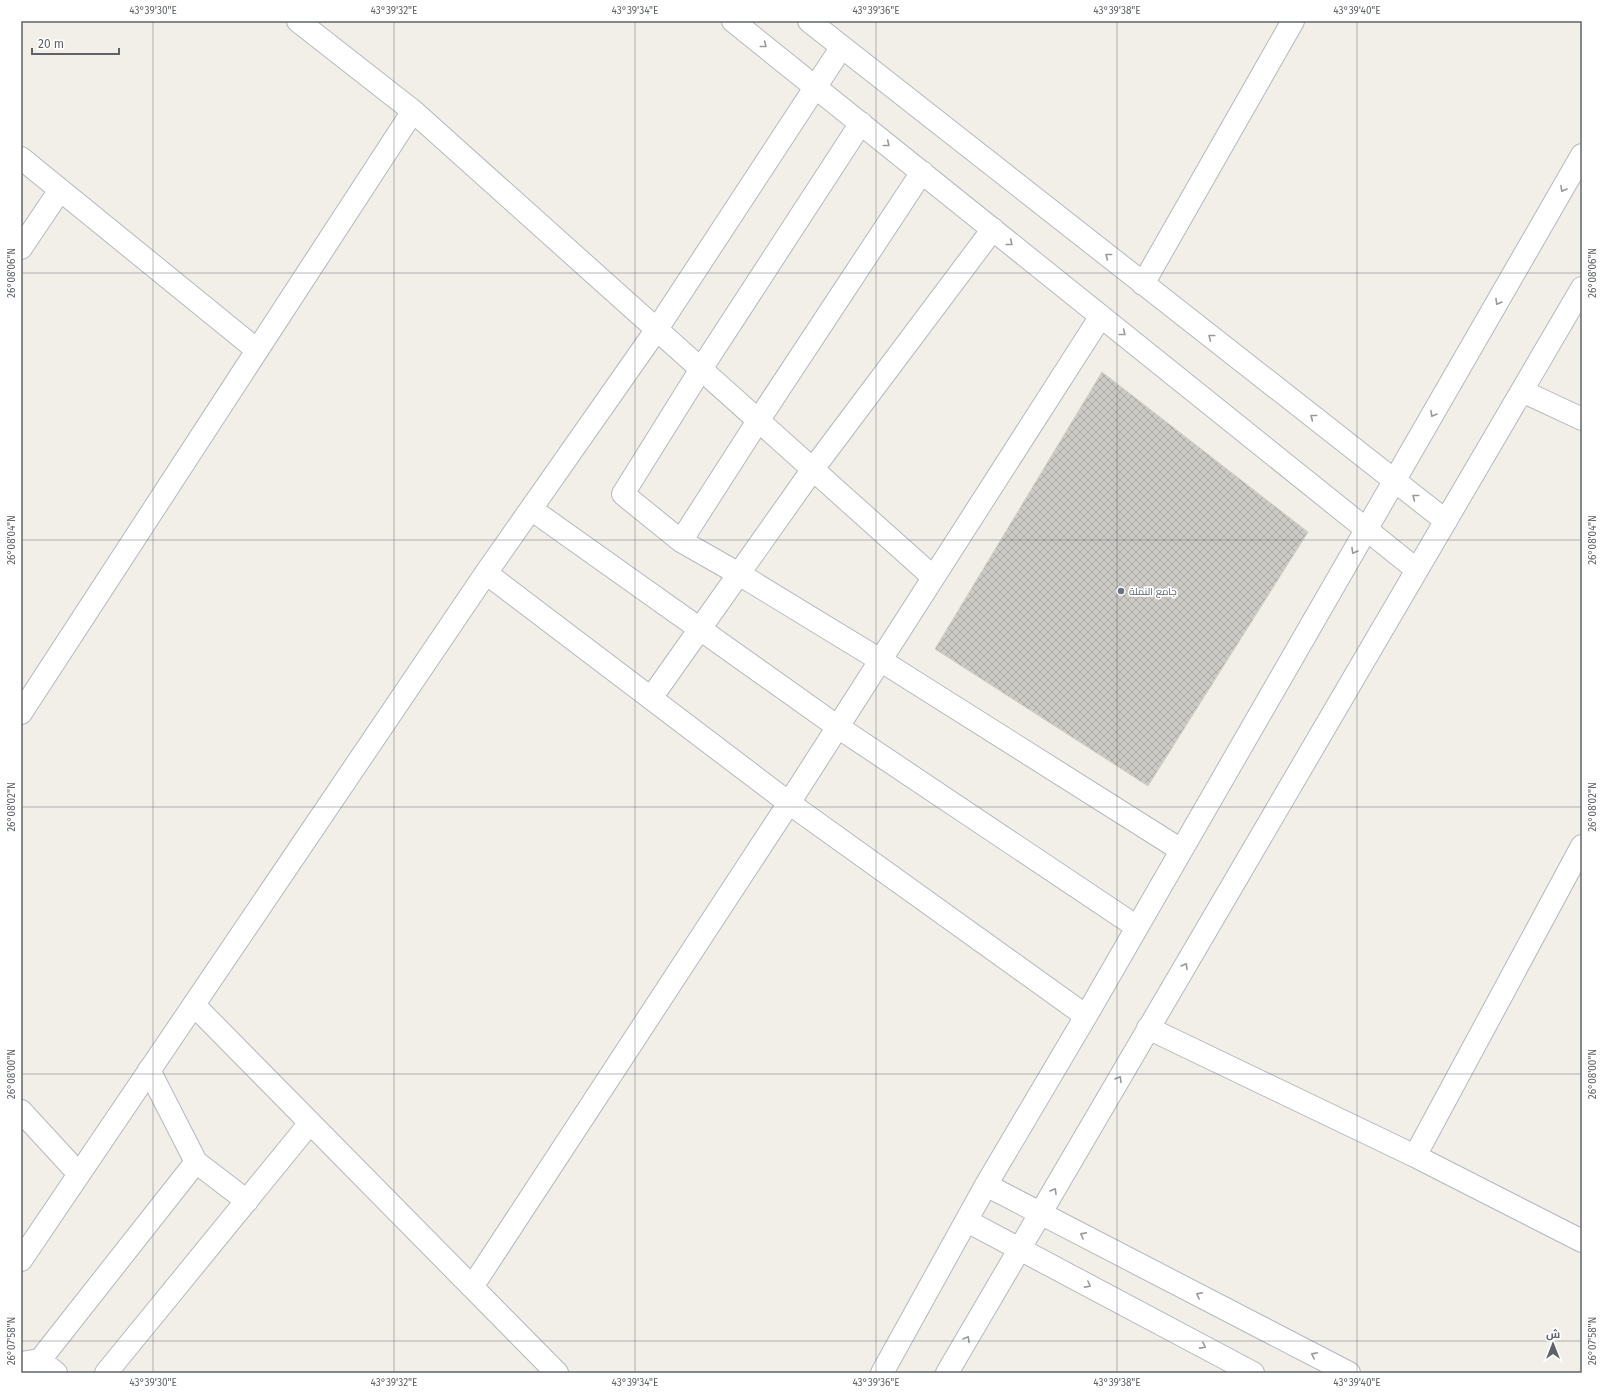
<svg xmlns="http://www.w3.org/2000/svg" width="1603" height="1394" font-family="'Fira Sans',Cairo,sans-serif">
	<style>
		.building { fill: url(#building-cross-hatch); stroke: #d6d1c6 }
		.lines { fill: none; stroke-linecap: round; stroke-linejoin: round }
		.minor-casing { stroke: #b5b8bc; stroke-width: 24 }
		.minor { stroke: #fff; stroke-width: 22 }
		.oneway { stroke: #979a9d }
		.ticks { fill: none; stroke: #5f6368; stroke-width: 1; stroke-opacity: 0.45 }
		.worship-dot { fill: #6b7280; stroke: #fff; stroke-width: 1.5 }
		.labels { text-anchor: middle; stroke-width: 3.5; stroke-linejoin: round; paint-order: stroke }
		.worship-label { font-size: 10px; fill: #5b616d; stroke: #fff; text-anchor: start }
		.neatline { fill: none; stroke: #5f6368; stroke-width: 1.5 }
		.ticks-label { font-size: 10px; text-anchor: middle; fill: #5f6368 }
	</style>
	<defs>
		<pattern id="building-cross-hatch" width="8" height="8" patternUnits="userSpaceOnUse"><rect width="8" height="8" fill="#cccac5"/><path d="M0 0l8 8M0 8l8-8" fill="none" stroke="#a9a8a4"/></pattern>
	</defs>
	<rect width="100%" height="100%" fill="#f1efe8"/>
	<path class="building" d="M1102,372L1308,532L1148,786L935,649Z"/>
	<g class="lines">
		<g class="minor-casing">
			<path id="minor" d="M298,21L413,111L933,577
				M733,21L1417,570
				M809,21L1446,521
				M861,123L701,369L623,494L681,541L739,574L880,660L1181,850
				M21,158L257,350
				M21,248L60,190
				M1143,284L1293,21
				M1522,391L1582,419
				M531,509L838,727L1137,927
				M681,541L758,421L922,172
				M486,573L789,803L1086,1016
				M651,698L813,469L993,229
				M21,713L413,111
				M194,1005L557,1373
				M1148,1028L1415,1156L1582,1241
				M21,1111L79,1174
				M1415,1156L1582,846
				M196,1162L247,1201
				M986,1185L1349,1373
				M967,1221L1253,1373
				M21,1260L486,573L657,329L841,48
				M472,1287L789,803L1101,316
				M40,1360L56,1373
				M21,1363L40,1360L196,1162L149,1070
				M106,1373L310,1123
				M882,1373L986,1185L1086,1016L1582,155
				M947,1373L1582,288"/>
		</g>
		<use href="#minor" class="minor"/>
	</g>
	<defs><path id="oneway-chevron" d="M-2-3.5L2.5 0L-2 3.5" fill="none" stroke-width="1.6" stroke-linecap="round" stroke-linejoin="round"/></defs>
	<g class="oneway">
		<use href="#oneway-chevron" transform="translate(764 45) rotate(39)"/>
		<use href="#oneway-chevron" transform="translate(887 144) rotate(39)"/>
		<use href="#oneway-chevron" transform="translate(1563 189) rotate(120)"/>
		<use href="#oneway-chevron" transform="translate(1010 243) rotate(39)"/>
		<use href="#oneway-chevron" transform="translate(1108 256) rotate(-142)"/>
		<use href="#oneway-chevron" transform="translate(1498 302) rotate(120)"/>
		<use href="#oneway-chevron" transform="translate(1123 333) rotate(39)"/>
		<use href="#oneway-chevron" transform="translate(1211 337) rotate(-142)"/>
		<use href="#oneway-chevron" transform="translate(1433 414) rotate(120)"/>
		<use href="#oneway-chevron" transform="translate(1313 417) rotate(-142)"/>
		<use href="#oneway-chevron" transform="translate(1415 497) rotate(-142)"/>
		<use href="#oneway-chevron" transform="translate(1354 551) rotate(120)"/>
		<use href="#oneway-chevron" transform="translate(1185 966) rotate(-60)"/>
		<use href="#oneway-chevron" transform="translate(1119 1079) rotate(-60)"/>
		<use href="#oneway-chevron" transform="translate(1054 1191) rotate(-60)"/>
		<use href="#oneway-chevron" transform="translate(1083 1235) rotate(-153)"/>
		<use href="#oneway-chevron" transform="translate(1088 1285) rotate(28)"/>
		<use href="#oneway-chevron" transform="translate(1199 1295) rotate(-153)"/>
		<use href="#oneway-chevron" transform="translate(967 1339) rotate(-60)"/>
		<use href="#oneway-chevron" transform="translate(1203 1346) rotate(28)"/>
		<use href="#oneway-chevron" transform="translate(1314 1355) rotate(-153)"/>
	</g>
	<path class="ticks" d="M153,21V1373M394,21V1373M635,21V1373M876,21V1373M1117,21V1373M1357,21V1373M21,273H1582M21,540H1582M21,807H1582M21,1074H1582M21,1341H1582"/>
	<circle class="worship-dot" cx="1121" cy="591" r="4"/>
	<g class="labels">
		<g class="worship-label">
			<text x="1129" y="595">جامع النملة</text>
		</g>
	</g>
	<rect width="1603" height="1394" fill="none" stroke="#ffffff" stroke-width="44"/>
	<g transform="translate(1553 1344)" stroke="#ffffff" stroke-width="3" paint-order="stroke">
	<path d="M0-3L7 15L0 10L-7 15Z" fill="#5f6368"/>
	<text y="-6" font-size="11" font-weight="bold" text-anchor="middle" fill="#5f6368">ش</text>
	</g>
	<path d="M32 48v6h87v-6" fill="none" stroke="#5f6368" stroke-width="2"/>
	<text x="38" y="48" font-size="12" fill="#5f6368" stroke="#ffffff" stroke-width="3" paint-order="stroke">20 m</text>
	<rect x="22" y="22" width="1559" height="1350" class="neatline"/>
	<g class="ticks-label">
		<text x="153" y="14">43°39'30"E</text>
		<text x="394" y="14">43°39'32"E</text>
		<text x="635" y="14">43°39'34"E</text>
		<text x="876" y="14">43°39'36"E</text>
		<text x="1117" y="14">43°39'38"E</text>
		<text x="1357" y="14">43°39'40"E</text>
		<text transform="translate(11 273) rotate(-90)" y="4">26°08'06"N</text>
		<text transform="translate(1592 273) rotate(-90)" y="4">26°08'06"N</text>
		<text transform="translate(11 540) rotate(-90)" y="4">26°08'04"N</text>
		<text transform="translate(1592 540) rotate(-90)" y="4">26°08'04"N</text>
		<text transform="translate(11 807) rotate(-90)" y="4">26°08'02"N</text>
		<text transform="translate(1592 807) rotate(-90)" y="4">26°08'02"N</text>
		<text transform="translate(11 1074) rotate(-90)" y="4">26°08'00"N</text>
		<text transform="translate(1592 1074) rotate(-90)" y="4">26°08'00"N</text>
		<text transform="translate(11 1341) rotate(-90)" y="4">26°07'58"N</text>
		<text transform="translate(1592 1341) rotate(-90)" y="4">26°07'58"N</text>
		<text x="153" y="1386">43°39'30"E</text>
		<text x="394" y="1386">43°39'32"E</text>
		<text x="635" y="1386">43°39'34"E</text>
		<text x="876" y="1386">43°39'36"E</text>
		<text x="1117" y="1386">43°39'38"E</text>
		<text x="1357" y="1386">43°39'40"E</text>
	</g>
</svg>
